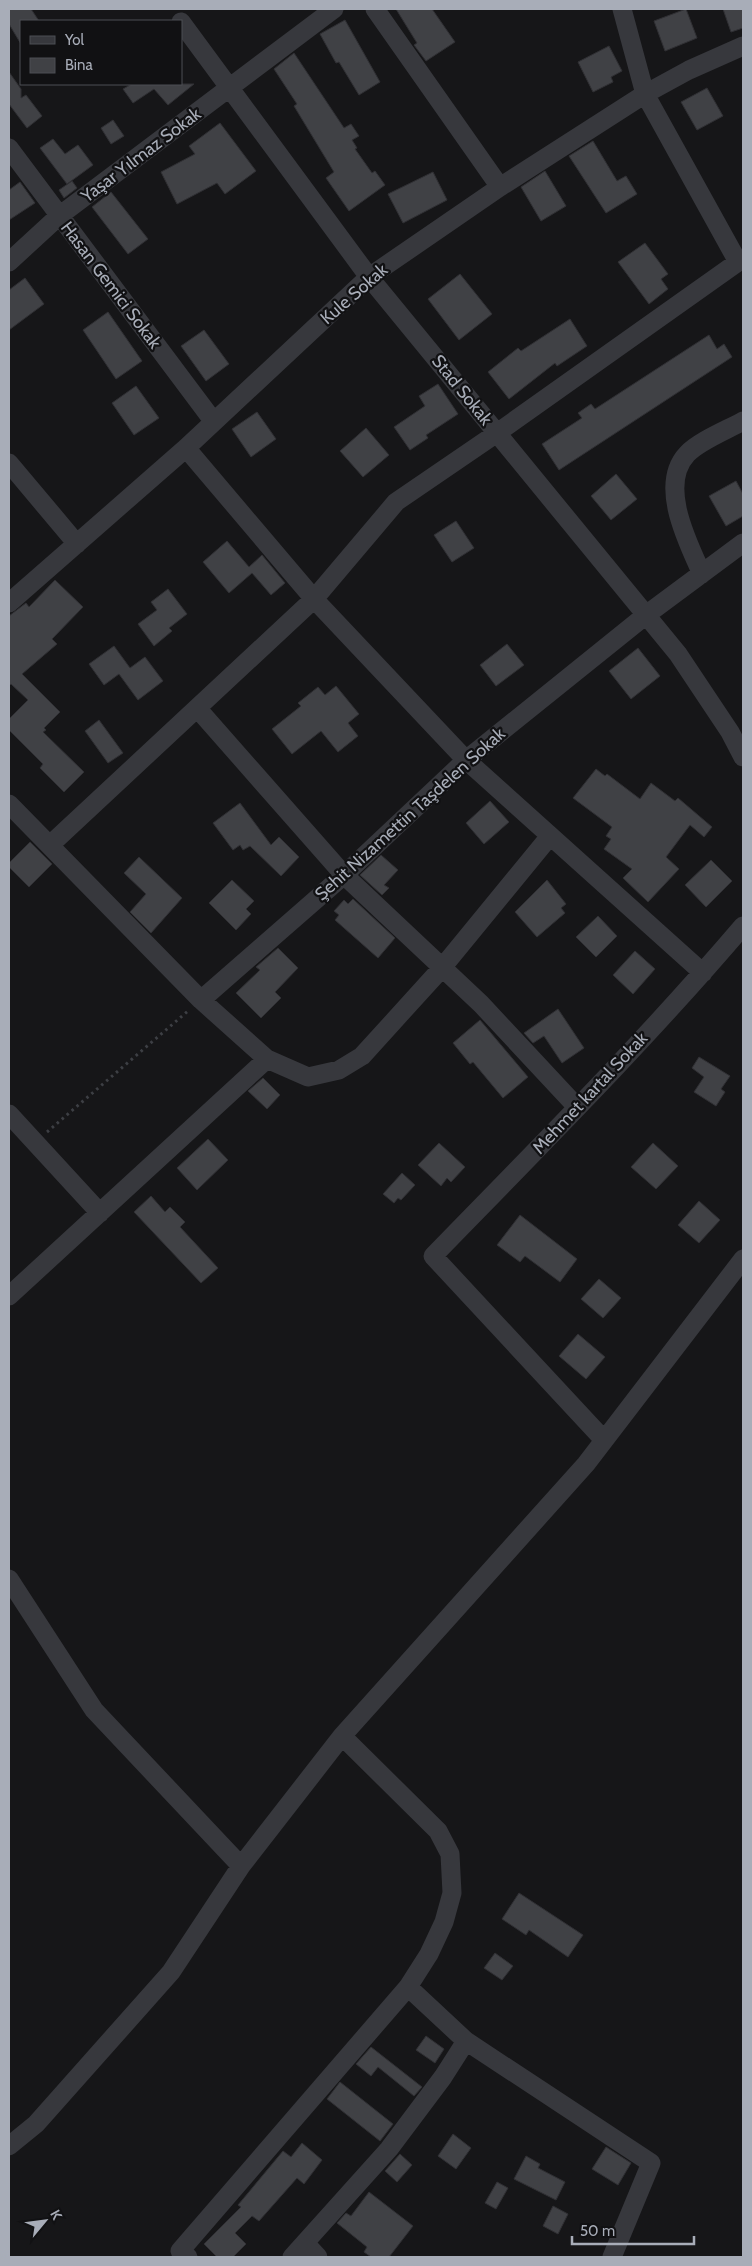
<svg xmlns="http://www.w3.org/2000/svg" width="752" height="2266" font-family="Cabin,sans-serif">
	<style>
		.building { fill: #404145; stroke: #303034 }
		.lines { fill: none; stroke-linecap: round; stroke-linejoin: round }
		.path { stroke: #3d3f44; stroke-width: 3; stroke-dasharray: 2.5 4; stroke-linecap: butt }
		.minor { stroke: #37383d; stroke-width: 19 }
		.labels { text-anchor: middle; stroke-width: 4.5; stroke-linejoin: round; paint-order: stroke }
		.street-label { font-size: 18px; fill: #a8adb8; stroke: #111113 }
	</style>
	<rect width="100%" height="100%" fill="#161618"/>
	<path class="building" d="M9,9H31L39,21H21V44L9,24Z
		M396,9H432L455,42L426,61L414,45L417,43Z
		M686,9L697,38L665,51L654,21Z
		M723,9H743V28L731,32Z
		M345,20L380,82L359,95L339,62L336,63L320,34Z
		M609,46L622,71L611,77L613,82L593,92L578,62Z
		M294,53L344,128L351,124L359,136L352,140L357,148L355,149L372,173L375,171L385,185L349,211L326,178L334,172L294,106L297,104L274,69Z
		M9,72L21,89V98L26,95L42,116L27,128L9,104Z
		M132,84H194L168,105L154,89L133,103L123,89Z
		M707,88L723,116L697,130L681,102Z
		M113,120L124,136L111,144L101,128Z
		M220,123L256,171L225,194L217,183L177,204L161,172L195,154L189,146Z
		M53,139L65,154L78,145L93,165L67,184L40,148Z
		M593,141L617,181L626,176L637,194L606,213L569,156Z
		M545,171L566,206L541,221L521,187Z
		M433,172L447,200L403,223L388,194Z
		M72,181L77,188L64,198L59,190Z
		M20,182L35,203L9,220V190Z
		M111,192L148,239L128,254L92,207Z
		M645,243L668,274L661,279L668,289L649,304L618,262Z
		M460,274L492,314L459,340L428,299Z
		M25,278L44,304L9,330V290Z
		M108,312L142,361L116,379L83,330Z
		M570,319L587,346L557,366L555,363L509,399L488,372L518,348L521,351Z
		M204,330L229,364L206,381L181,346Z
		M709,335L717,349L724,344L732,357L559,470L542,444L582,418L578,413L591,404L595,409Z
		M438,384L458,414L426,435L428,438L410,450L394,427L425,406L419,396Z
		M136,386L159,418L134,435L112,403Z
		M257,412L276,439L251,457L232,429Z
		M366,428L389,455L363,477L340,451Z
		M616,474L637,499L611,520L591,496Z
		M736,481L743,494V516L726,526L709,496Z
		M456,521L474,548L452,562L434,535Z
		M227,541L249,567L262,555L285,583L271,595L252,573L229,593L203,562Z
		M55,580L83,607L52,639L57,644L22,674L60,712L44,728L46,730L43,732L84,772L64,792L40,768L43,764L9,730V719L28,700L11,684L9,686V616L26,603L29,607Z
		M168,589L187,614L169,628L172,631L154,646L138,624L157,610L151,602Z
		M507,644L524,665L496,686L480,665Z
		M114,646L130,668L145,657L163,681L138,700L119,674L104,685L89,664Z
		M638,648L660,676L631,699L609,671Z
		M336,686L359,714L348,723L358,736L338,752L321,731L292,754L272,729L301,706L298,703L318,687L325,695Z
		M99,720L123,753L108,763L85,731Z
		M596,769L605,776L607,774L640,799L651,783L675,801L678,798L712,827L704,837L690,825L666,857L679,869L648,902L623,878L632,869L604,849L611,839L606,836L612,827L573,798Z
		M490,801L509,822L484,844L466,823Z
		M240,803L271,845L279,837L299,857L281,876L250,846L243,850L240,845L233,850L213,823Z
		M30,842L52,864L29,887L9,867V863Z
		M381,855L398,870L384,885L389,888L382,895L360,875Z
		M139,857L182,898L151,933L130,912L146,894L124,873Z
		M711,860L732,881L706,907L685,885Z
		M232,880L254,901L246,909L251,914L236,930L209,903Z
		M547,880L566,904L561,908L565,913L537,937L515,912Z
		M353,899L395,938L378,958L335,920L339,915L334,911L344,900L348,904Z
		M598,916L617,936L596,957L576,937Z
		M278,948L298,968L275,992L281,998L261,1018L236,993L260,970L256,967Z
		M635,951L655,969L633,994L613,975Z
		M558,1009L584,1048L562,1063L544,1036L533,1043L524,1033Z
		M480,1020L528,1077L503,1098L473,1062L470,1064L453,1043Z
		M699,1057L730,1076L721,1089L725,1092L716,1106L694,1092L704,1077L692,1068Z
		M263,1078L280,1095L267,1109L248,1091Z
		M208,1139L228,1160L197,1190L177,1168Z
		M439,1143L465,1167L451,1182L447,1178L441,1186L418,1165Z
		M653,1143L678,1166L656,1189L631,1167Z
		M402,1173L415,1185L401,1200L398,1198L394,1203L383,1194Z
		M151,1196L165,1212L170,1207L185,1222L180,1227L218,1268L201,1283L134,1212Z
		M699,1201L720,1220L699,1243L678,1225Z
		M520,1215L577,1259L560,1282L525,1256L520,1262L497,1245Z
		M599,1279L621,1298L603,1318L581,1299Z
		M578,1334L605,1357L586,1379L559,1356Z
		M519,1893L583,1935L568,1957L529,1930L526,1935L502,1919Z
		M495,1953L513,1966L502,1980L484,1968Z
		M426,2036L444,2049L435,2063L416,2050Z
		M371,2047L422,2087L414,2096L378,2067L371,2076L356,2064Z
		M340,2082L393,2124L380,2141L327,2099Z
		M453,2134L471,2148L456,2169L438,2156Z
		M302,2143L322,2160L304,2184L297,2178L259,2221L252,2216L235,2233L246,2244L233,2257H217L204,2244L241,2207L238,2205L283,2151L291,2157Z
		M606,2147L631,2163L618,2185L592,2169Z
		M400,2154L412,2165L397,2182L385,2171Z
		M526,2156L540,2164L538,2168L565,2182L556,2200L514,2179Z
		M497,2182L508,2188L496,2209L485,2203Z
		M369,2192L413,2226L389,2257H371L364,2252L367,2247L337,2223L346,2213L351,2216Z
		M553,2206L568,2214L558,2234L543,2226Z"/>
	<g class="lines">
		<path class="path" d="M47,1132L188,1011"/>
		<path class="minor" d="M375,9L500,187
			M181,22L369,277L678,654L730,732L743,757
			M9,148L214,422
			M9,262L59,216L334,9
			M186,448L314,599L466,760L703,973
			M9,463L77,544
			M702,574C688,543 658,485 687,454C699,441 727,430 743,421
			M9,603L186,448L369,277L500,187L645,94L689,70L743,46
			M197,708L344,875L481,1004L577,1107
			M9,804L201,1000L267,1059L308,1077L339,1070L362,1056L441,969L550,836
			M50,845L314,599L396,502L497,433L738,262L645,94L622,9
			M201,1000L344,875L466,760L646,615L743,543
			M9,1114L100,1213
			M9,1296L267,1059
			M604,1440L433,1256C538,1148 645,1041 743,926
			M9,1579L94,1710L241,1866
			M466,2041L651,2163L612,2257
			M9,2146L36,2124L171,1972L241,1866L342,1736
			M305,2243L318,2257
			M188,2257L180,2251L408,1987
			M292,2257L389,2149L443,2077L466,2041L408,1987L429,1954L444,1922L452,1893L450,1854L438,1831L342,1736L586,1464L743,1259"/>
	</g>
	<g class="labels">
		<g class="street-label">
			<text transform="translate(141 155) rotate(-37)" y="6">Yaşar Yılmaz Sokak</text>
			<text transform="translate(111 285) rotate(53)" y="6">Hasan Gemici Sokak</text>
			<text transform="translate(354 294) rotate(-41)" y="6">Kule Sokak</text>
			<text transform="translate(462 390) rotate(51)" y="6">Stad Sokak</text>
			<text transform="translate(410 814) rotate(-42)" y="6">Şehit Nizamettin Taşdelen Sokak</text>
			<text transform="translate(590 1093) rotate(-47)" y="6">Mehmet kartal Sokak</text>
		</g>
	</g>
	<rect width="752" height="2266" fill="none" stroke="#a8adb8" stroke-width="20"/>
	<rect x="20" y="20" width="162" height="65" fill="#111113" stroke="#4d4f55"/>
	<rect x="30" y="36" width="25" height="8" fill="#37383d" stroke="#4d4f55"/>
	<text x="65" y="45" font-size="15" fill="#a8adb8">Yol</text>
	<rect x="30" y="58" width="25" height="15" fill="#404145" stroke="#4d4f55"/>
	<text x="65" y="70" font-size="15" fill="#a8adb8">Bina</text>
	<g transform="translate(45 2221) rotate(61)" stroke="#111113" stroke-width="4" paint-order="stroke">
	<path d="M0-4L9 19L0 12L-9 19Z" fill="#a8adb8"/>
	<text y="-8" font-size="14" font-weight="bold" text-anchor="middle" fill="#a8adb8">K</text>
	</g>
	<path d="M572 2236v8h122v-8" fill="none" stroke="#a8adb8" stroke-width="2.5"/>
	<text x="580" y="2236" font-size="15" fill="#a8adb8" stroke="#111113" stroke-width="4" paint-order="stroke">50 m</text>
</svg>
